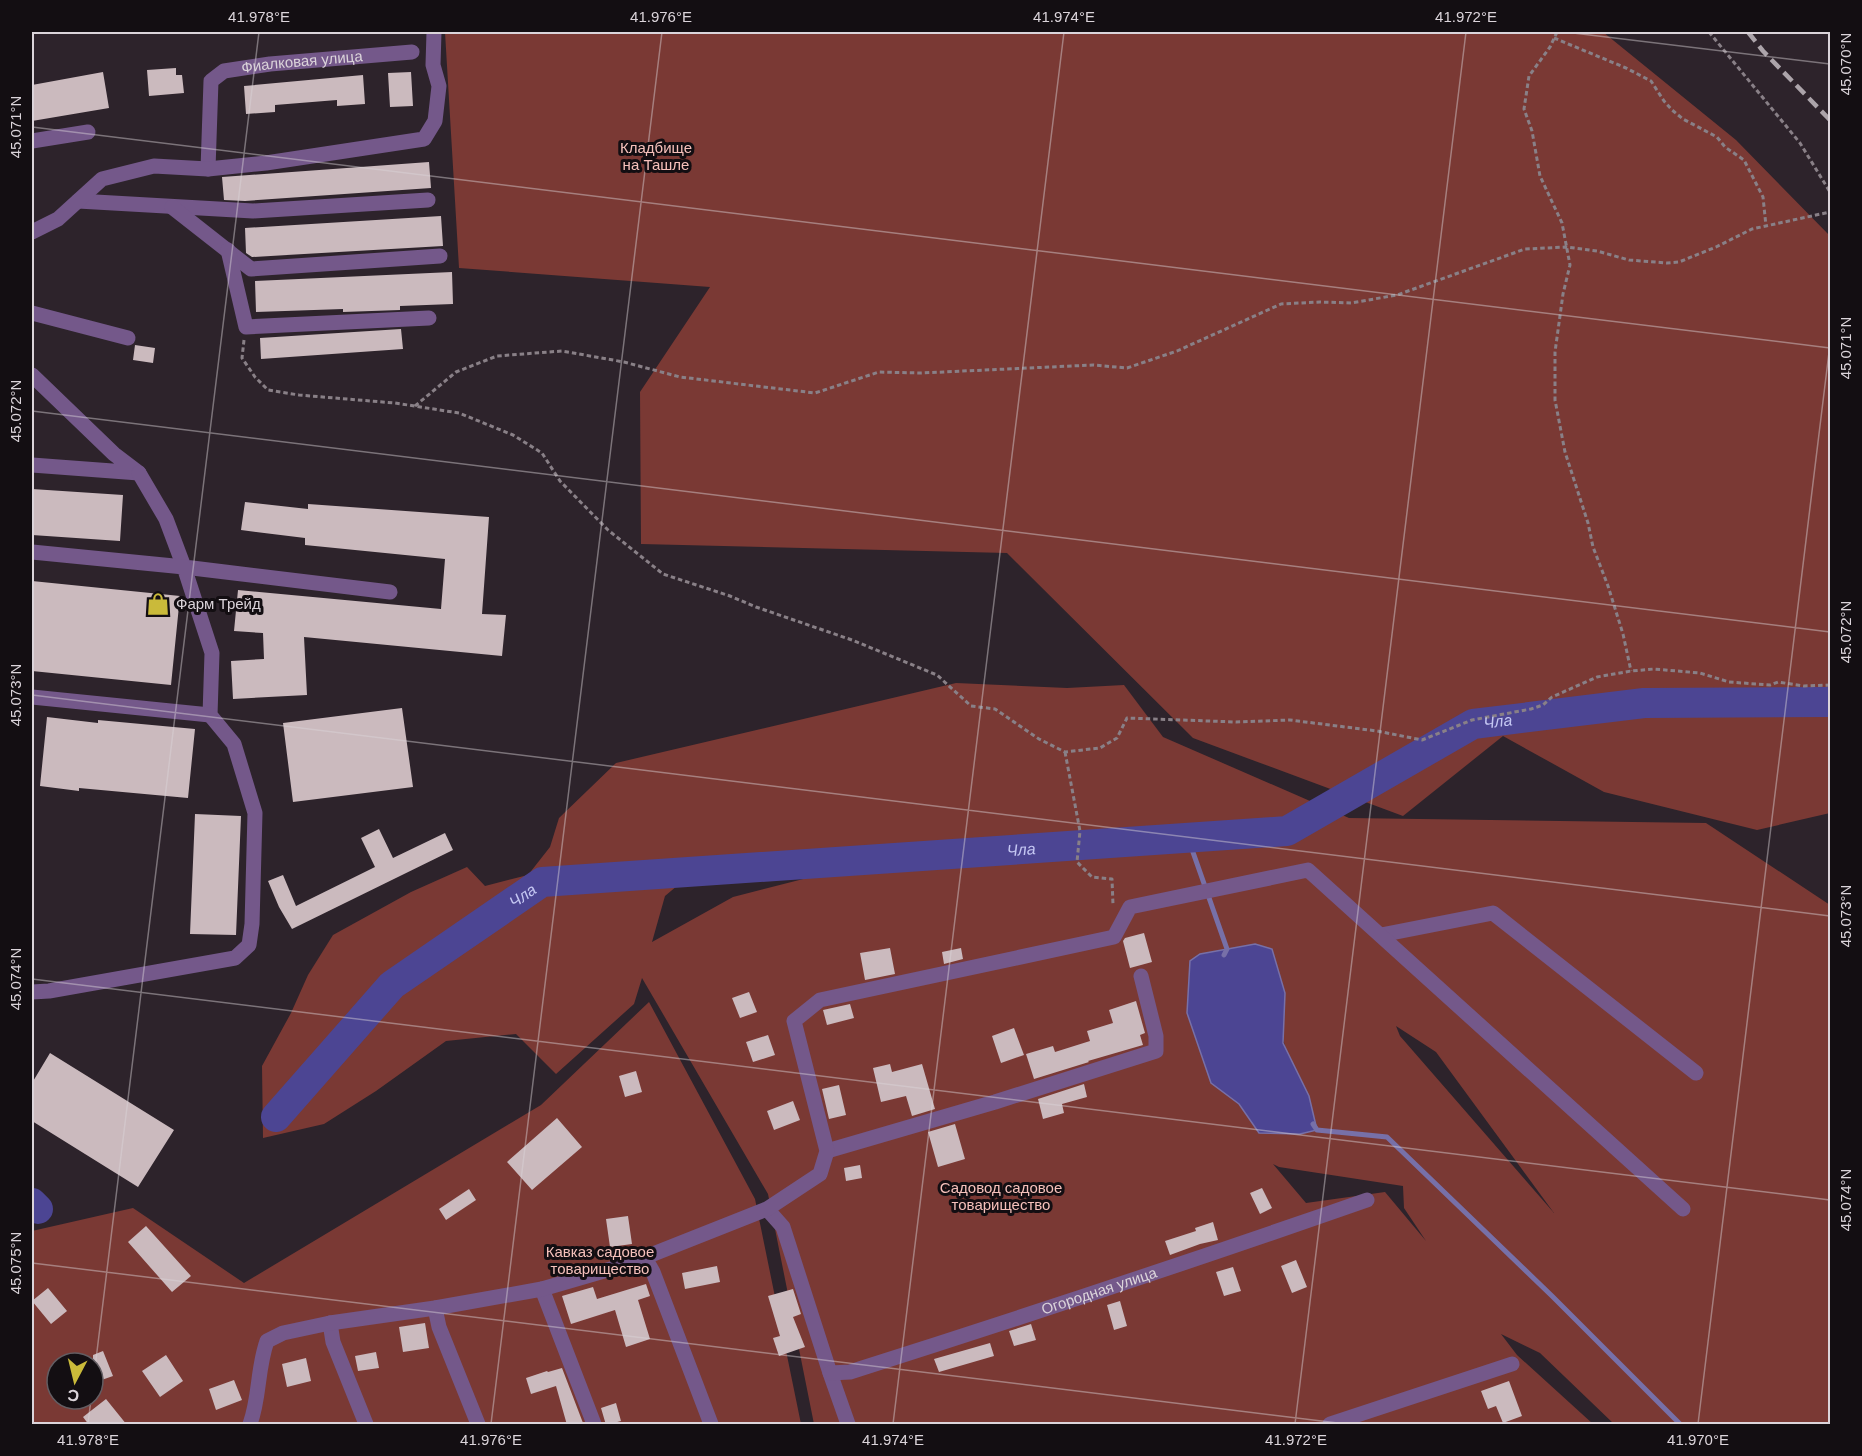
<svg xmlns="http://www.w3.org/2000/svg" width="1862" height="1456" font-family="Helvetica,sans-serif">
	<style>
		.green { fill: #7a3934; fill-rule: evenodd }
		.water { fill: #4c4593; stroke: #7770a8; stroke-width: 1.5 }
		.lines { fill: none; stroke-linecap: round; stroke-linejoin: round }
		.stream { stroke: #7770a8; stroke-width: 5 }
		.river { stroke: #4c4593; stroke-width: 30 }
		.building { fill: #cbbabe }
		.path { stroke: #898087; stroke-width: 3; stroke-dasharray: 4.5 3; stroke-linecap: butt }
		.minor { stroke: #74588a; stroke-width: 15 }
		.rail { stroke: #aca4aa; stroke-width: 4.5; stroke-dasharray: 12 6; stroke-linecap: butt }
		.ticks { fill: none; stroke: #dbd4da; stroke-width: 1.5; stroke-opacity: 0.45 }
		.labels { text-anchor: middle; stroke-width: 6; stroke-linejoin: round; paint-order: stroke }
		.street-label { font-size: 15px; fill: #dbd4da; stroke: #130e12 }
		.park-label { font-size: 15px; fill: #f6c1bb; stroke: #130e12 }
		.poi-label { font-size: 15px; fill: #dbd4da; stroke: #130e12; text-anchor: start }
		.water-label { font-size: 16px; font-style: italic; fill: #c4c6f2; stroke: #130e12 }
		.neatline { fill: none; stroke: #dbd4da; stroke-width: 2 }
		.ticks-label { font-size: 15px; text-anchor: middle; fill: #dbd4da }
	</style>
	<rect width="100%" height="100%" fill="#2d232b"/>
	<path class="green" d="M445,32H1603L1736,140L1830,236V813L1757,830L1604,792L1503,736L1403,816L1193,738L1007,553L641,544L640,392L710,287L459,268Z
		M956,683L1067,688L1124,685L1163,737L1349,818L1706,823L1830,905V1424H1614L1540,1353L1501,1334L1517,1355L1593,1424H814L768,1194L642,978L634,1004L556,1074L516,1034L446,1041L376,1091L324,1124L263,1138L262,1066L291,1013L308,975L333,935L411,892L467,867L485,886L528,875L550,847L559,818L616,763ZM690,875L709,885L815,876L733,897L652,942L665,896ZM1396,1026L1436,1052L1554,1213L1400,1036ZM1282,1034L1290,1068L1228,1074ZM1273,1164L1279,1167L1403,1186L1404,1208L1426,1241L1385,1192L1306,1203Z
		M649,1002L755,1199L801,1424H32V1231L133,1208L244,1283L541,1105ZM57,1363H93V1399H57Z"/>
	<path class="water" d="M1255,944L1272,949L1285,993L1283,1043L1309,1096L1317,1130L1300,1134L1259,1133L1239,1104L1211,1083L1187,1013L1190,961L1200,954Z"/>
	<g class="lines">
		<path class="stream" d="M1188,838L1227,949L1224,955
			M1313,1124L1317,1130L1387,1137L1552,1296L1680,1424"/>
		<g class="river">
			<path id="s1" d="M276,1117L392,985L542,882L1287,831L1473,724L1644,703L1830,702"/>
			<path d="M32,1203L38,1209"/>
		</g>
	</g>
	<path class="building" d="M176,68V75H182L184,93L149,96L147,70Z
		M103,72L109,108L32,121V85Z
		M411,72L413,106L390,107L388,73Z
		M363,75L365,104L337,106V100L275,105V112L246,114L244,86Z
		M429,162L431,188L245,201L224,200L222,177Z
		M441,216L443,246L252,257L246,253L245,228Z
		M452,272L453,304L400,306V310L343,312V309L256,312L255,281Z
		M401,329L403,349L261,359L260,338Z
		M135,345L155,348L153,363L133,360Z
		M32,489L123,495L120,541L32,535Z
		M245,502L308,509V504L489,517L482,614L506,615L502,656L304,637L307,695L233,699L231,661L264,659L263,633L234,631L238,590L441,609L445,559L305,545V538L241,530Z
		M32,581L180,596L171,685L32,671Z
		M402,708L413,787L293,802L283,723Z
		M47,717L98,723V720L195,729L188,798L79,788V791L40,786Z
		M195,814L241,816L236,935L190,934Z
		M379,829L393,858L445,833L453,850L292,929L279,907L268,881L283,875L296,906L375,867L361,838Z
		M1144,933L1152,962L1130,968L1123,941L1125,938Z
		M890,948L895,974L865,980L860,953Z
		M961,948L963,959L944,964L942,952Z
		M749,992L757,1012L740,1018L732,998Z
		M1136,1001L1145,1033L1140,1035L1143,1045L1088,1061L1089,1062L1034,1079L1026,1054L1053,1046L1055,1052L1090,1041L1087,1031L1113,1023L1109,1010Z
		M850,1004L854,1018L827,1025L823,1010Z
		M1014,1028L1024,1055L1001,1063L992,1036Z
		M768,1035L775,1055L753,1062L746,1042Z
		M50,1053L174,1130L138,1187L32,1121V1083Z
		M890,1064L892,1072L922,1064L935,1109L912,1116L906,1096L881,1102L873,1068Z
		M636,1071L642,1092L625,1097L619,1076Z
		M1084,1084L1087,1097L1062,1104L1064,1113L1043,1119L1038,1099Z
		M839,1085L846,1115L829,1119L822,1089Z
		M793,1101L800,1120L774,1130L767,1111Z
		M557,1118L582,1147L532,1190L507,1162Z
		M955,1124L965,1159L938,1167L928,1132Z
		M860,1165L862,1178L846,1181L844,1168Z
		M1262,1188L1272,1208L1260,1214L1250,1193Z
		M469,1189L476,1200L446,1220L439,1209Z
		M628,1216L632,1244L610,1247L606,1219Z
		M1213,1222L1218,1240L1200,1244L1170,1255L1165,1241L1196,1231L1195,1228Z
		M146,1226L191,1276L172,1292L128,1242Z
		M1296,1260L1307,1287L1292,1293L1281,1266Z
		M717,1266L720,1282L685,1289L682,1273Z
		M1233,1267L1241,1291L1224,1296L1216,1272Z
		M646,1284L650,1296L638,1300L650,1339L626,1347L615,1310L571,1324L562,1296L593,1287L597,1299Z
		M48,1288L67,1311L51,1324L32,1301Z
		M793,1289L801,1314L793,1317L805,1347L779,1356L773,1338L780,1336L768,1296Z
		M1120,1301L1127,1326L1114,1330L1107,1305Z
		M425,1323L429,1348L403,1352L399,1327Z
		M1031,1324L1036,1340L1014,1346L1009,1331Z
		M990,1343L994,1356L939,1372L934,1359Z
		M103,1351L113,1376L93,1383V1355Z
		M376,1352L379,1368L358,1371L355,1356Z
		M166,1355L183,1381L160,1397L142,1371Z
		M306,1358L311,1381L287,1387L282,1364Z
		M562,1368L583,1423L567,1425L556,1386L531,1394L526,1378L547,1371L548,1372Z
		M234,1380L242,1400L216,1410L209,1389Z
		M1509,1381L1522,1416L1503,1423L1496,1406L1488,1409L1481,1391Z
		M106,1399L127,1425H89L83,1417Z
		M616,1403L621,1421L606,1425L601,1408Z"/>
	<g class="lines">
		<path class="path" d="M1557,32L1550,47L1529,76L1524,109L1532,131L1540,176L1562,223L1570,265L1563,294L1555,352V400L1565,452L1588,523L1593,547L1608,586L1623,634L1631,671
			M1709,32L1800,143L1830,192
			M1554,38L1626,68L1651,81L1664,101L1672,110L1683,119L1717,137L1725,147L1744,160L1763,197L1766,226
			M244,340L242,358L255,377L268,390L299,395L395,403L459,413L513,435L542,453L560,481L608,530L663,574L730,596L756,607L852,640L937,675L971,706L995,709L1039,739L1065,752L1100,748L1117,738L1127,718L1236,722L1290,720L1377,731L1422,740L1472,720L1531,709L1543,705L1552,697L1597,677L1631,671L1654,669L1700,673L1729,682L1770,685L1778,682L1804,686L1830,685
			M415,406L456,372L497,356L562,351L624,362L680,377L815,393L879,372L921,373L1093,365L1127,368L1177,351L1281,304L1320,302L1351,303L1397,295L1525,249L1567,247L1597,251L1629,260L1667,263L1679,262L1716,247L1752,229L1830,212
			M1065,752L1080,831L1077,862L1092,877L1112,879L1113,905"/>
		<g class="minor">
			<path d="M32,141L88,132"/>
			<path id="s2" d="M208,169L211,81L224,71L270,64L412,52"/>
			<path d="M78,201L253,211L428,200"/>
			<path d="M172,207L251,269L440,256"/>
			<path d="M32,232L58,219L102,179L154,166L208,169L266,163L424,139L435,121L439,86L433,65L434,32"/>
			<path d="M228,250L246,327L429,318"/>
			<path d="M32,313L128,338"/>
			<path d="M32,375L114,454L139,473L32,465"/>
			<path d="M139,473L166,519L184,567L390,592"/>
			<path d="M32,552L184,567L212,653L210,715L234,744L255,813L252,924L249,945L235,958L49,991L32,992"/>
			<path d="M32,697L210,715"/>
			<path d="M1381,935L1493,913L1696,1073"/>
			<path d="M827,1151L995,1102L1156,1051V1036L1141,976"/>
			<path d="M767,1209L783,1227L830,1373L848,1424"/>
			<path d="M645,1258L653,1272L711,1424"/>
			<path d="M542,1289L594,1424"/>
			<path d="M435,1308L439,1327L478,1424"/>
			<path d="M330,1323L333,1342L366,1424"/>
			<path id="s3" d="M830,1373L850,1372C1023,1317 1195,1260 1367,1200"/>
			<path d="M250,1424C260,1397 257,1369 267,1341L283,1333L330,1323L435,1308L542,1289L628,1264L767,1209L820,1174L827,1151L794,1021L820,1000L1114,937L1130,907L1308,870L1683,1209"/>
			<path d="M1330,1424L1512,1364"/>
		</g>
		<path class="rail" d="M1748,32L1763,51L1830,120"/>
	</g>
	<path class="ticks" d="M1565,32L1830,64M32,127L1830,348M32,411L1830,632M32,695L1830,916M32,979L1830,1200M32,1263L1346,1424M93,1384L259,32M88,1424L91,1399M491,1424L662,32M893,1424L1064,32M1295,1424L1466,32M1698,1424L1830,344"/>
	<defs>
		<g id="shop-bare" transform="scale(1.8)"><path d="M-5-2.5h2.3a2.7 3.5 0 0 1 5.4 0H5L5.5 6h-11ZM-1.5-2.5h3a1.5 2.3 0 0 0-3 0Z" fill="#caba3a" stroke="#130e12" stroke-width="2.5" paint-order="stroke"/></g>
	</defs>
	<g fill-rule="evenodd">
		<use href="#shop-bare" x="158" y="604"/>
	</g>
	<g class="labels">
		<g class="street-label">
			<text dy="5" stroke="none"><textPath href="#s2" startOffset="183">Фиалковая улица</textPath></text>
			<text dy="5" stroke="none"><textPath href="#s3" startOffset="282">Огородная улица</textPath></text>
		</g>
		<g class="park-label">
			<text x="656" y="153">Кладбище<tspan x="656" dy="17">на Ташле</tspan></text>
			<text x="1001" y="1193">Садовод садовое<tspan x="1001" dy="17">товарищество</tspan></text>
			<text x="600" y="1257">Кавказ садовое<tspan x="600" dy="17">товарищество</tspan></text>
		</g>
		<g class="poi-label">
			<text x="176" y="609">Фарм Трейд</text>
		</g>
		<g class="water-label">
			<text dy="6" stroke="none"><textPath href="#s1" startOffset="1344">Чла</textPath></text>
			<text dy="6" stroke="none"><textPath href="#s1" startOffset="838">Чла</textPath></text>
			<text dy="6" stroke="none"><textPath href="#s1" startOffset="334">Чла</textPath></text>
		</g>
	</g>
	<rect width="1862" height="1456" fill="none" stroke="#130e12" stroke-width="66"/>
	<g transform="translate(75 1381) rotate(187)"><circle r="28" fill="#130e12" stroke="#635d62" stroke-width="1.5"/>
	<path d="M0-4.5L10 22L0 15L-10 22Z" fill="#caba3a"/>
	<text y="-9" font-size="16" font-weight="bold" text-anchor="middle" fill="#dbd4da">С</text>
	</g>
	<rect x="33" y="33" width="1796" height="1390" class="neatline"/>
	<g class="ticks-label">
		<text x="259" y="22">41.978°E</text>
		<text x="661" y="22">41.976°E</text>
		<text x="1064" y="22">41.974°E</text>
		<text x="1466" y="22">41.972°E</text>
		<text transform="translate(1846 64) rotate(-90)" y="5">45.070°N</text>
		<text transform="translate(16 127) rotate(-90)" y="5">45.071°N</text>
		<text transform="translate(1846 348) rotate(-90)" y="5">45.071°N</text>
		<text transform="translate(16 411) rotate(-90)" y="5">45.072°N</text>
		<text transform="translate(1846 632) rotate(-90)" y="5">45.072°N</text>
		<text transform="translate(16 695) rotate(-90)" y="5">45.073°N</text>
		<text transform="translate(1846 916) rotate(-90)" y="5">45.073°N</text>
		<text transform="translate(16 979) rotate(-90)" y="5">45.074°N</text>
		<text transform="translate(1846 1200) rotate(-90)" y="5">45.074°N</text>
		<text transform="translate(16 1263) rotate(-90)" y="5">45.075°N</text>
		<text x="88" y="1445">41.978°E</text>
		<text x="491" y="1445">41.976°E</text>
		<text x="893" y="1445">41.974°E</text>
		<text x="1296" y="1445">41.972°E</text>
		<text x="1698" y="1445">41.970°E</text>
	</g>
</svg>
